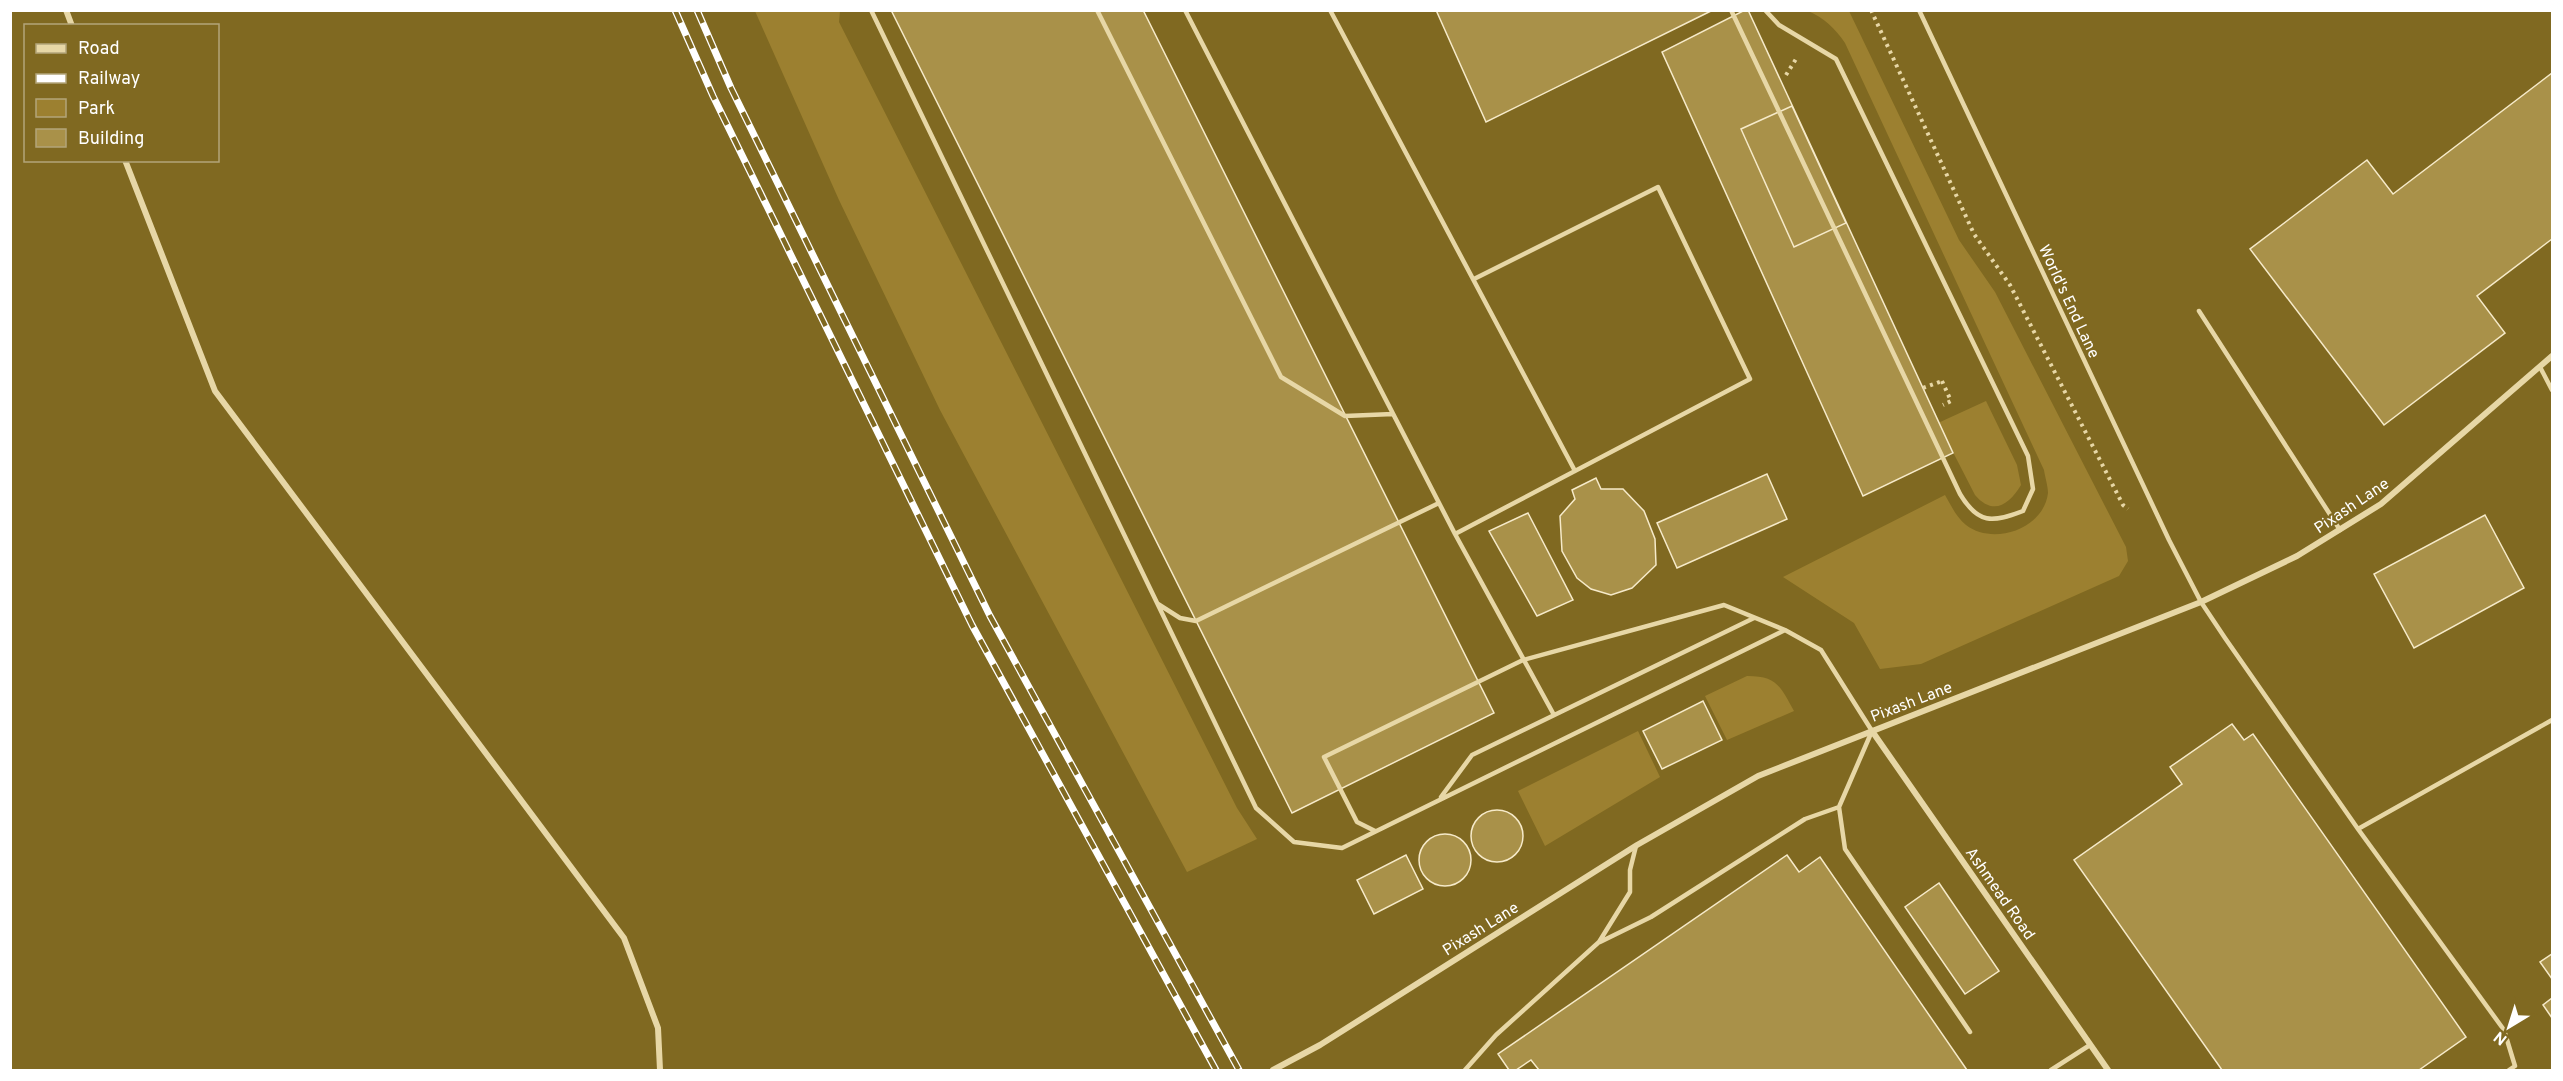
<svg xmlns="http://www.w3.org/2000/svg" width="2563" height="1081" font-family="Overpass,sans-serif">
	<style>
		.green { fill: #9c8030 }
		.building { fill: #a99149; stroke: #f6eac9; stroke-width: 1.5 }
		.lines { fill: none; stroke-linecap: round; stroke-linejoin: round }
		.path { stroke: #e7d7a6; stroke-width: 4; stroke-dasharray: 3 4.5; stroke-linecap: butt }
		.lane { stroke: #e7d7a6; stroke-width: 4.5 }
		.street { stroke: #e7d7a6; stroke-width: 6 }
		.rail-casing { stroke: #fff; stroke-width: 7 }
		.rail { stroke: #806921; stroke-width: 4.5; stroke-dasharray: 14; stroke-linecap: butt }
		.path-bridge { stroke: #e7d7a6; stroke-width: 4; stroke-dasharray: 3 4.5; stroke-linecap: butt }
		.labels { text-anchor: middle; stroke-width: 4.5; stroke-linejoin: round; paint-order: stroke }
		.street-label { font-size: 16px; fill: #fff; stroke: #806921 }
	</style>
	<rect width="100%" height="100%" fill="#806921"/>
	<path class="green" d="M755,11H840L839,22L1237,808L1257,839L1187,872L940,410L839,200Z
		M1808,11H1849L1959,240L1995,292L2126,547L2128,561L2119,576L1921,664L1880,669L1854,623L1783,577L1945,495C1951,505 1956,517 1966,525C1993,546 2044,529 2048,493C2048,486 2045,477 2044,470L1845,43C1835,28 1824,18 1808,11Z
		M1986,401L2017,465L2021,485C2009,505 1993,516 1975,495L1938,423Z
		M1747,676C1777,676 1780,686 1794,711L1727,740L1705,696Z
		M1638,731L1660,777L1545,846L1518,791Z"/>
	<path class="building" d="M891,10H1143L1494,713L1292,813Z
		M1436,10H1713L1486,122Z
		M1745,10H1748L1953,453L1863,496L1662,52Z
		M2552,73V239L2477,296L2505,333L2384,425L2250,249L2367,160L2393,194Z
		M1792,106L1846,223L1794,247L1741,129Z
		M1767,474L1787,519L1677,568L1657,523Z
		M1596,478L1601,489H1623L1644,511L1655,539L1656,565L1632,588L1611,595L1591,589L1577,578L1562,551L1560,516L1575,499L1572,490Z
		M1528,513L1573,600L1537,616L1489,531Z
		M2485,515L2524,588L2414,648L2374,574Z
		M1703,701L1722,740L1662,769L1643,731Z
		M2232,724L2244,740L2253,734L2466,1037L2419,1070H2222L2074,860L2182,784L2170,767Z
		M1471 836a26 26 0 1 1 52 0a26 26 0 1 1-52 0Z
		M1419 860a26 26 0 1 1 52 0a26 26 0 1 1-52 0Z
		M1406,855L1423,889L1374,914L1357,880Z
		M1787,855L1799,872L1820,857L1967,1070H1539L1531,1060L1516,1070H1509L1498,1054Z
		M1939,883L1999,971L1965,994L1905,907Z
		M2552,954V979L2540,962Z
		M2552,998V1018L2543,1005Z"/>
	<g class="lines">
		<path class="path" d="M1871,10L1974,234L2010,285L2123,505L2128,509
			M1786,75L1796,59
			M1942,381L1951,401L1943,405"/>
		<path class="lane" d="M871,10L1256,808L1294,842L1342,848L1785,630
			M1097,10L1281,377L1345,416L1393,414
			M1185,10L1455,534
			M1330,10L1575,471
			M1731,10L1960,494C1978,524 1992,523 2023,511L2033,489L2028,456L1836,59L1779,25L1765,10
			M1919,10L2169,540L2201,602L2225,638L2358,829L2504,1030L2515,1066L2509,1070
			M1474,279L1658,187L1750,379L1455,534L1554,715
			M2199,311L2340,530
			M2540,367L2552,390
			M1158,604L1180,618L1196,621L1439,503
			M1441,797L1472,755L1754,618
			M2358,829L2552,720
			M1375,831L1357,822L1324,757L1523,660L1724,605L1785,630L1821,650L1872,731L1839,807L1845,849L1970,1032
			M1600,942L1651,917L1805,819L1839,807
			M1465,1070L1496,1035L1599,942L1630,892V870L1636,846
			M2051,1070L2090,1045"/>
		<path class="street" d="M66,10L72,26
			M125,160L215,391L624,938L658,1028L660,1070
			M1872,731L2108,1070
			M1273,1070L1320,1045L1637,845L1758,776L2201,602L2297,556L2381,504L2552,356"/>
		<g class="rail-casing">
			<path id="rail" d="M675,10L713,96L972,625L1216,1070
				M697,10L731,88L990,616L1239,1070"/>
		</g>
		<use href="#rail" class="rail"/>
		<path class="path-bridge" d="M1923,388L1942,381"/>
	</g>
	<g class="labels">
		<g class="street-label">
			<text transform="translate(2070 301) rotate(65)" y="6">World's End Lane</text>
			<text transform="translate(2351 505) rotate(-34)" y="6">Pixash Lane</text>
			<text transform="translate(1911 701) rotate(-21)" y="6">Pixash Lane</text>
			<text transform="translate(2001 893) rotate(55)" y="6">Ashmead Road</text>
			<text transform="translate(1480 928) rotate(-32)" y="6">Pixash Lane</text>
		</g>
	</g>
	<rect width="2563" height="1081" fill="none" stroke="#ffffff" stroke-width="24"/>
	<rect x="24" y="24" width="195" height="138" fill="#806921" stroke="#b3a57a" stroke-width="1.5"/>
	<rect x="36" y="44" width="30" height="9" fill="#e7d7a6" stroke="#b3a57a" stroke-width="1.5"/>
	<text x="78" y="54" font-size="18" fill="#ffffff">Road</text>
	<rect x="36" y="74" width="30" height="9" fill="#ffffff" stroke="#b3a57a" stroke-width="1.5"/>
	<text x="78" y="84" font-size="18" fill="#ffffff">Railway</text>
	<rect x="36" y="99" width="30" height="18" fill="#9c8030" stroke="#b3a57a" stroke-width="1.5"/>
	<text x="78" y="114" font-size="18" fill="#ffffff">Park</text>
	<rect x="36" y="129" width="30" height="18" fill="#a99149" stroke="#b3a57a" stroke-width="1.5"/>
	<text x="78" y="144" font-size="18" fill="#ffffff">Building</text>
	<g transform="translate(2509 1027) rotate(218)" stroke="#806921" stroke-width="4.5" paint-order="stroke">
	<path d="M0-4.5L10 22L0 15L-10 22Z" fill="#ffffff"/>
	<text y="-9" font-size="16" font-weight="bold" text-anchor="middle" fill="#ffffff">N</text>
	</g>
</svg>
